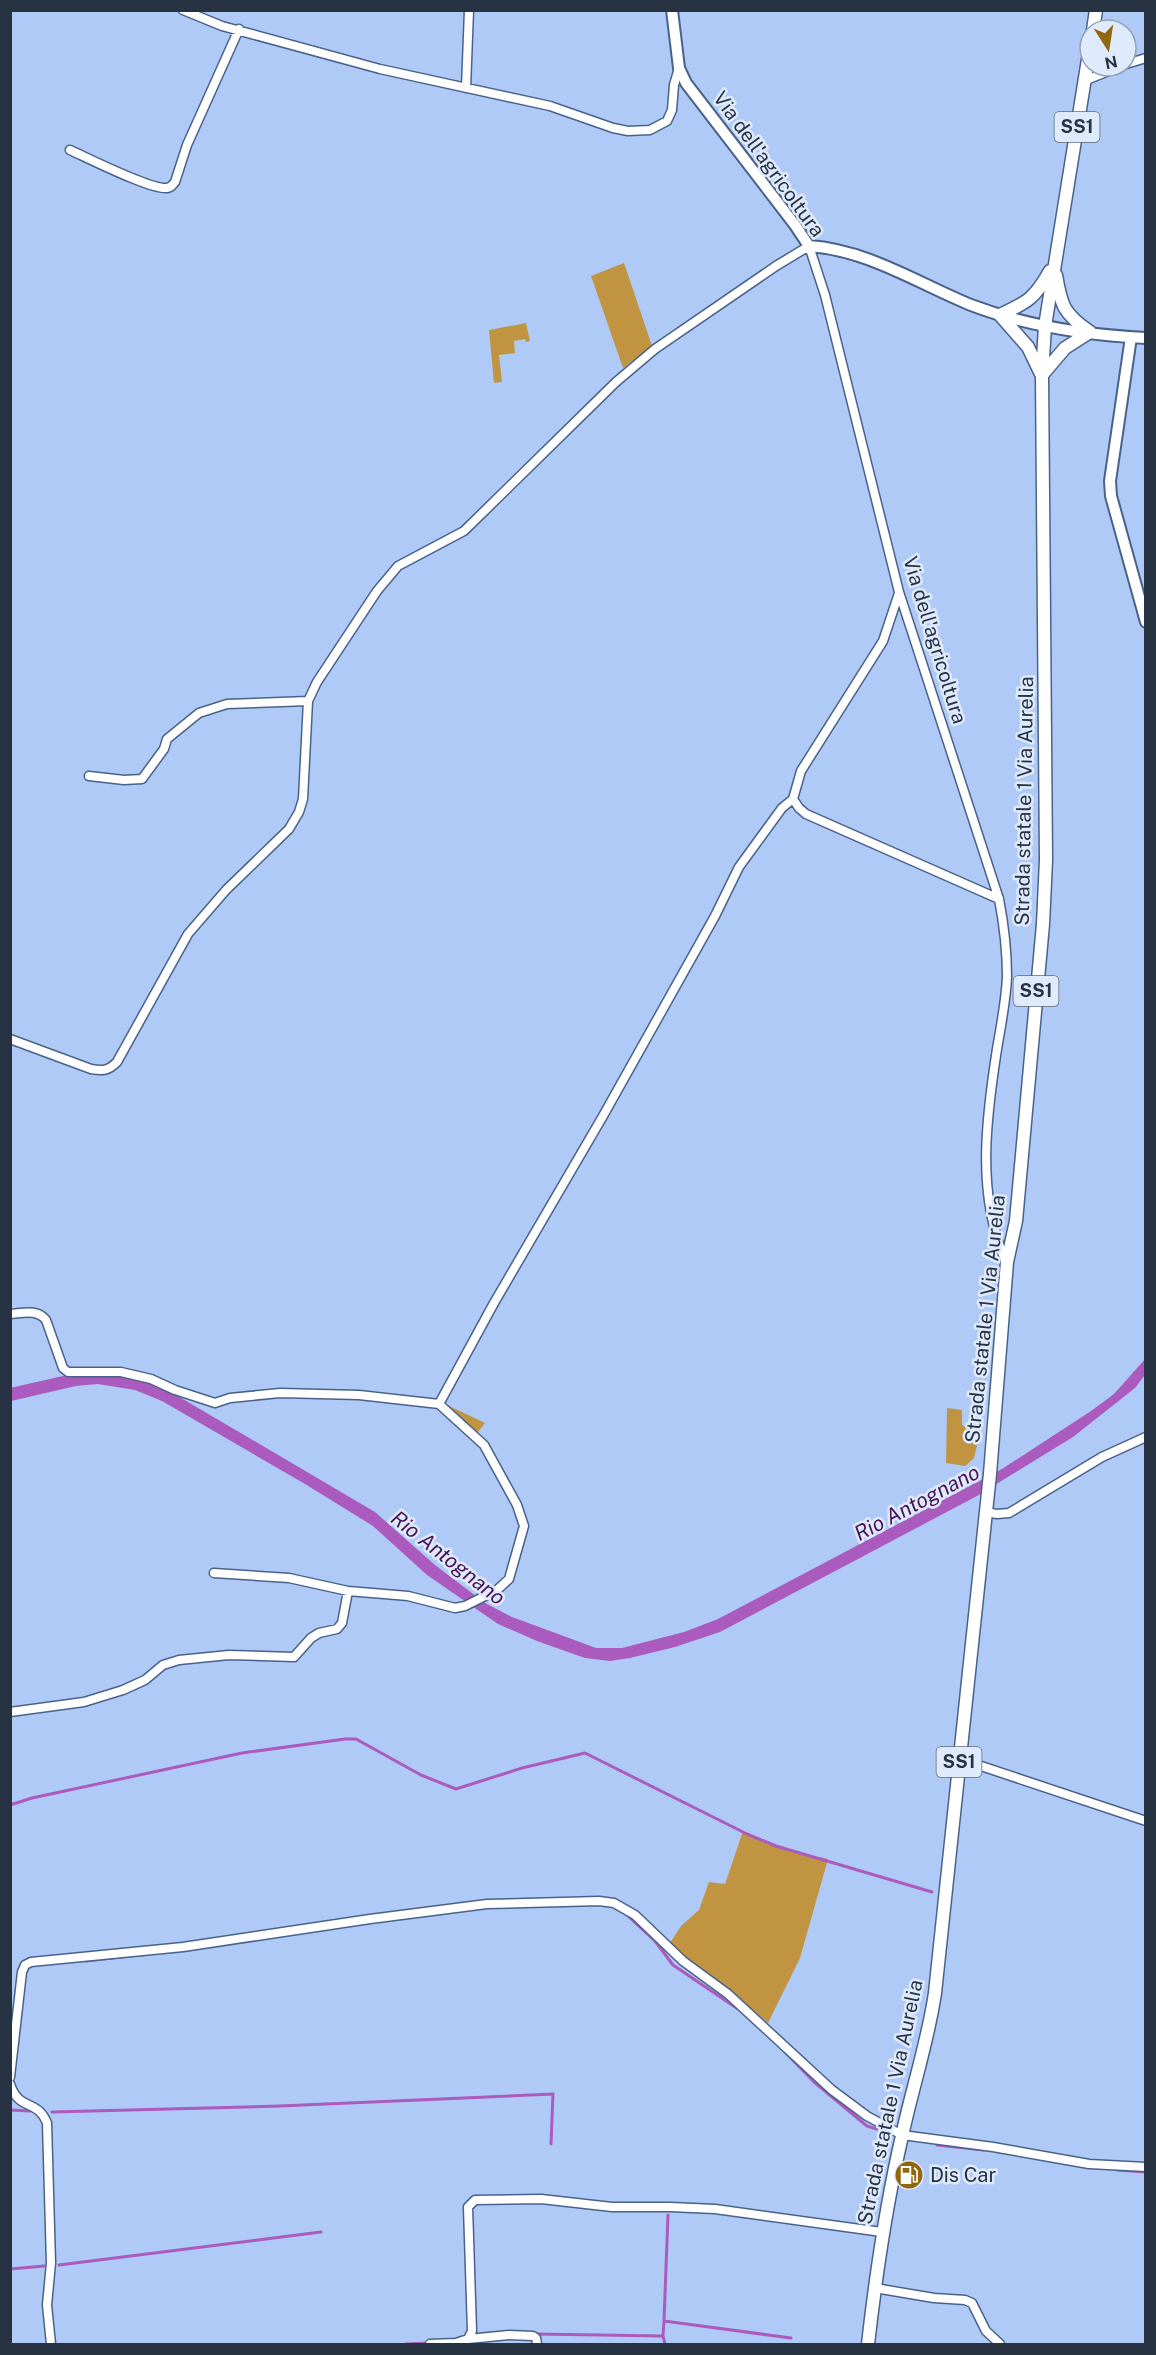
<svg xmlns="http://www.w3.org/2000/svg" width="1156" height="2355" font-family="'Public Sans',sans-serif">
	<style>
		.green { fill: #c19442 }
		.water { fill: #ab5abd }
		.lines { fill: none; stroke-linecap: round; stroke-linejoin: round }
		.stream { stroke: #ab5abd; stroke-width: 3 }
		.minor-casing { stroke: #4a6289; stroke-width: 11 }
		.tertiary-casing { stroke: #4a6289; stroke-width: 14 }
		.primary-casing { stroke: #4a6289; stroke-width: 15 }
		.minor { stroke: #fff; stroke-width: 8 }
		.tertiary { stroke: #fff; stroke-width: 10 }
		.primary { stroke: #fff; stroke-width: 12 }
		.labels { text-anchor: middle; stroke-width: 5; stroke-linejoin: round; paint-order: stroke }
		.shield { fill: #dfeafd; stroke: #5e697b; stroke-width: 1.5 }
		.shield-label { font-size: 18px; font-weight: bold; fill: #273243 }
		.street-label { font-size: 20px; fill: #273243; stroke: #dfeafd }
		.poi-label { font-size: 20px; fill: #273243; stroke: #dfeafd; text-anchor: start }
		.water-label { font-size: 21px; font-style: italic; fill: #4a1555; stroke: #dfeafd }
	</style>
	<rect width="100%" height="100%" fill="#afcaf7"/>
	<path class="green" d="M624,263L652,346L623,368L591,276Z
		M526,323L530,341L526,342L525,339L514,341L515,353L499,355L502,382L494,383L489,330Z
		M447,1405L485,1423L478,1432L474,1430Z
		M947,1408L962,1410V1425C971,1430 973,1427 980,1422L982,1424L974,1458L965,1466L946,1463Z
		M743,1831L786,1850L828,1859L800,1958L768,2023L733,1993L686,1960L670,1943L681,1926L699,1910L709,1882L725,1884Z"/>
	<path class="water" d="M1146,1358L1145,1375L1135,1388L1073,1437L977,1496L720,1632L675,1647L630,1658L610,1661L585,1658L537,1641L498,1624L427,1575L373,1526L305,1484L162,1401L135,1390L98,1384L76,1386L11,1401L10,1388L63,1376L119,1374L159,1385L375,1512L435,1565L485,1603L512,1617L596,1648H622L684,1632L718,1619L1002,1469L1091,1411L1114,1394Z"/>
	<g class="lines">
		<path class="stream" d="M10,1805L32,1798L242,1753L345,1739H356L421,1775L456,1789L522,1768L585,1753L747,1834L776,1846L932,1892
			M627,1915L655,1941L673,1965L738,2009
			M86,1961L130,1956
			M785,2052L814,2082L867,2126L877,2129
			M10,2110L30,2111
			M52,2112L280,2106L553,2094L551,2144
			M937,2145L984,2150
			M1117,2170L1146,2172
			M59,2265L321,2232
			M10,2269L44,2266
			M664,2321L668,2215
			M536,2334L663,2336L665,2344
			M663,2336L664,2321L791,2338
			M406,2344L430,2343"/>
		<g class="minor-casing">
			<path id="minor" d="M183,10L222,26L380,69L550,106L613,128L628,131L650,130L667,121L672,110L674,85L679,68
				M1126,64L1146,58
				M1084,81L1121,66
				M466,88L469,10
				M70,150C88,158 151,190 167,188C172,187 172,185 175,182L187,145L239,29
				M89,776L124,780L142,779L164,749L167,739L199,713L227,704L308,701
				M793,799L799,808L806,814L999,899
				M10,1039L91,1069C103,1071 108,1071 117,1062L188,934L226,890L289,829L299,812L303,799L308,701L317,682L377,591L398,566L464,531L616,382L655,349L776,266L809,246L825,295L899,592L999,899C1004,925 1007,950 1007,977C1006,1001 1001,1025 997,1049C986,1119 976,1195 1006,1262
				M10,1314C24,1313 37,1309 46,1320L63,1368L68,1372H121L151,1379L175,1390L215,1403L230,1398L280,1393L359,1395L439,1404L484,1445L517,1505L524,1526L509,1579L497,1590L465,1606L455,1608L408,1596L348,1591L289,1578L214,1573
				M439,1404L494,1303L603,1116L715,916L739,867L782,808L793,799L801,771L883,641L899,593
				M985,1512L997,1514L1009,1513L1102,1457L1146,1437
				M10,1712L84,1702L123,1690L145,1680L163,1665L179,1660L229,1655L294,1657L311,1638L319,1633L337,1629L342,1623L348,1591
				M960,1759L1146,1821
				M10,2077L22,1972L25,1965L31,1962L183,1947L370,1919L487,1904L599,1901L614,1903L635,1915L683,1961L728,1994L832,2090L867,2116L902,2135L993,2147L1089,2164L1146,2167
				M10,2084C19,2112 37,2098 47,2123L51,2263L47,2305L51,2344
				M875,2288L934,2298L965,2300L972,2303L986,2331L1000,2344
				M430,2344L456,2343L468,2339
				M537,2344L536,2338L533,2336L509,2335L468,2339L472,2331L468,2207L475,2200L541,2199L612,2207H670L715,2209L882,2232"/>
		</g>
		<g class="tertiary-casing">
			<path id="tertiary" d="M672,10L679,68L686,83L795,225L809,246C868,250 917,283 971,305C1026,326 1087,335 1146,338
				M1131,337L1110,481L1111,496L1146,622"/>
		</g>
		<g class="primary-casing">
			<path id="primary" d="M1093,30L1096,10
				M1041,374L1028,347L1000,315C1028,302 1035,298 1050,271
				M1042,375L1065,348L1090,332C1064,314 1061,306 1056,275
				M868,2344C876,2274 886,2205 902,2136C912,2089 928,2041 935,1993L990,1474L1007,1262L1016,1221L1043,924L1046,860L1042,375L1045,326L1090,47"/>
		</g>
		<use href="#minor" class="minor"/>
		<use href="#tertiary" class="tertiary"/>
		<use href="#primary" class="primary"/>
	</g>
	<defs>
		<g id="fuel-disc" transform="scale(1.5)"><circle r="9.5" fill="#90670d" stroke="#dfeafd"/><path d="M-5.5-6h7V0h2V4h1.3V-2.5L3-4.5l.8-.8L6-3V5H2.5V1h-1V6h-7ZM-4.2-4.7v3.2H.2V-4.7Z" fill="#fff"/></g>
	</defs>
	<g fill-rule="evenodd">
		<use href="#fuel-disc" x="909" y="2175"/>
	</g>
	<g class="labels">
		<g class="shield">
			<rect x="1054.5" y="112" width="45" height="30" rx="4.5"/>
			<rect x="1013.5" y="976" width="45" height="30" rx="4.5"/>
			<rect x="936.5" y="1747" width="45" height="30" rx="4.5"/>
		</g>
		<g class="shield-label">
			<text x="1077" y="133">SS1</text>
			<text x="1036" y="997">SS1</text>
			<text x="959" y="1768">SS1</text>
		</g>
		<g class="street-label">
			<text transform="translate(769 164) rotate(54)" y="7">Via dell'agricoltura</text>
			<text transform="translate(935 640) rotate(73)" y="7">Via dell'agricoltura</text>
			<text transform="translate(1024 801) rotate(-89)" y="7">Strada statale 1 Via Aurelia</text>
			<text transform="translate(985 1319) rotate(-84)" y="7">Strada statale 1 Via Aurelia</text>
			<text transform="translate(890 2102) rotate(-78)" y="7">Strada statale 1 Via Aurelia</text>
		</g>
		<g class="poi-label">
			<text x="930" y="2182">Dis Car</text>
		</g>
		<g class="water-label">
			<text transform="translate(917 1503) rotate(-28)" y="7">Rio Antognano</text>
			<text transform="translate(448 1558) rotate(38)" y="7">Rio Antognano</text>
		</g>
	</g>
	<rect width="1156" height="2355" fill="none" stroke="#273243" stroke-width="24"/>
	<g transform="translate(1108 48) rotate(168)"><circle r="28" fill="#dfeafd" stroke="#95a0b3" stroke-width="1.5"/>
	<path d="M0-4.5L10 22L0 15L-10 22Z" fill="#90670d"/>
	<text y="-9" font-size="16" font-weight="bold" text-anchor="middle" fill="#273243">N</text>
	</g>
</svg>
